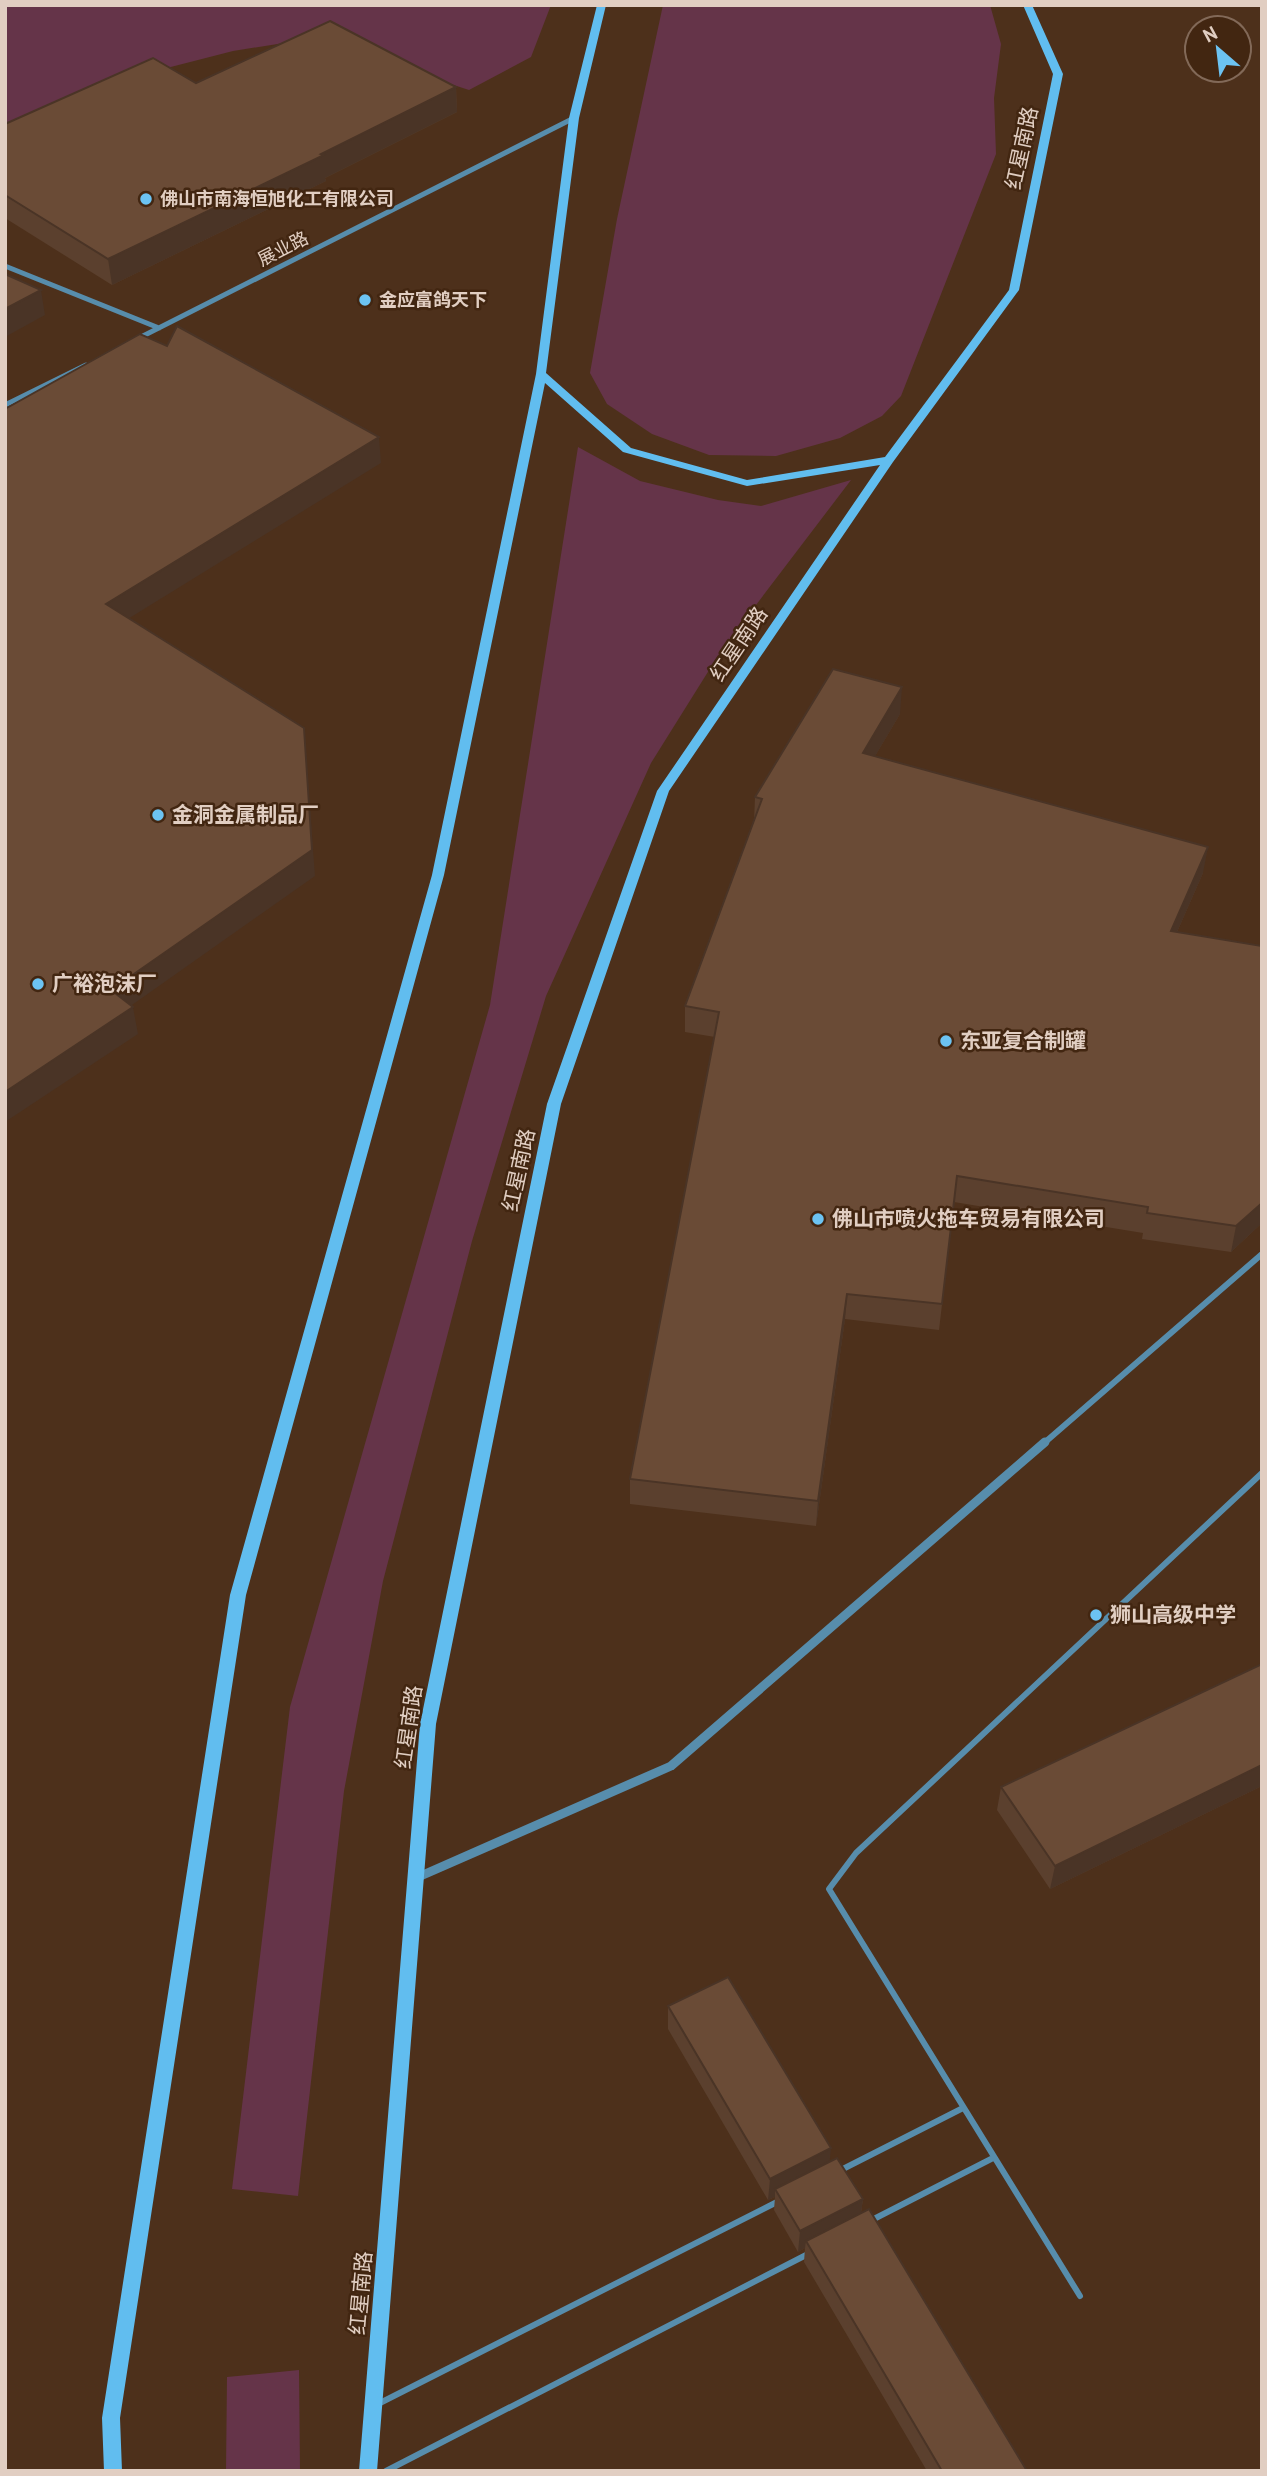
<svg xmlns="http://www.w3.org/2000/svg" width="1267" height="2476" font-family="'PT Sans','Noto Sans SC',sans-serif">
	<style>
		.green { fill: #653449 }
		.lines { fill: none; stroke-linecap: round; stroke-linejoin: round }
		.lane { stroke: #578dac; stroke-width: 6 }
		.street-far2 { stroke: #578dac; stroke-width: 5 }
		.street-far1 { stroke: #578dac; stroke-width: 6 }
		.street { stroke: #578dac; stroke-width: 9 }
		.secondary { fill: #61bdef; fill-rule: evenodd }
		.wall { fill: #5b402e }
		.shaded-wall { fill: #4a3426 }
		.building { fill: #6a4b36; stroke: #4a3426; stroke-width: 2 }
		.poi-dot { fill: #6cc3f2; stroke: #422611; stroke-width: 2.5 }
		.labels { text-anchor: middle; stroke-width: 5; stroke-linejoin: round; paint-order: stroke }
		.far-poi-label { font-size: 18px; font-weight: bold; fill: #e1cec2; stroke: #422611; text-anchor: start }
		.far-street-label { font-size: 18px; fill: #e1cec2; stroke: #422611 }
		.street-label { font-size: 21px; fill: #e1cec2; stroke: #422611 }
		.poi-label { font-size: 21px; font-weight: bold; fill: #e1cec2; stroke: #422611; text-anchor: start }
	</style>
	<rect width="100%" height="100%" fill="#4d301b"/>
	<path class="green" d="M5,5H551L531,57L469,90L426,76L334,35L233,51L124,79L5,133Z
		M663,5H990L1001,44L994,98L996,154L901,396L882,416L840,438L776,456L709,455L652,434L607,404L590,373L617,219Z
		M578,447L640,481L718,500L761,506L851,480L721,651L651,763L546,996L472,1241L383,1581L344,1791L298,2196L232,2189L290,1707L490,1005Z
		M299,2370L300,2471H226L227,2377Z"/>
	<g class="lines">
		<path class="lane" d="M837,2172L963,2108
			M868,2222L993,2158
			M1080,2296L829,1889L856,1853L1262,1473
			M378,2404L779,2201
			M386,2471L810,2253"/>
		<path class="street-far2" d="M5,266L159,328
			M137,339L574,118
			M5,405L86,365"/>
		<path class="street-far1" d="M1043,1444L1262,1254"/>
		<path class="street" d="M416,1878L671,1766L1045,1442"/>
		<path class="secondary" d="M597,5H606L579,118L546,373L631,448L747,480L885,457L1009,290L1053,74L1023,5H1032L1063,74L1019,290L893,462L669,791L561,1104L436,1724L377,2471H359L420,1724L547,1104L657,791L880,465L747,486L623,452L545,383L444,875L246,1595L120,2418L122,2471H104L102,2418L230,1595L432,875L536,374L569,118Z"/>
	</g>
	<path class="wall" d="M196,83L456,87L457,112L325,178L326,181L112,285L5,218V124Z
		M900,714L875,756L1203,873L1177,932L1262,946V1223L1231,1252L1142,1239L1143,1233L954,1202L939,1330L845,1319L816,1526L630,1504V1479L715,1037L685,1032V1006L754,822L755,797Z
		M1262,1664V1786L1050,1889L997,1810L1001,1787Z
		M668,2006L830,2162L863,2199L861,2213L1027,2471H927L804,2262L805,2248L798,2252L774,2210L775,2197L768,2200L668,2029Z"/>
	<path class="shaded-wall" d="M456,87L457,112L325,178L326,181L112,285L108,259Z
		M41,290L45,315L5,337V309Z
		M379,437L381,463L110,630L106,604Z
		M902,687L900,714L861,780L863,753Z
		M304,728L315,876L115,1017L111,990Z
		M1208,847L1203,873L1166,957L1171,931Z
		M133,1007L138,1034L5,1122V1092Z
		M1262,1203V1223L1231,1252L1236,1226Z
		M847,1294L845,1319L816,1526L818,1501Z
		M1262,1765V1786L1050,1889L1055,1866Z
		M831,2148L829,2169L775,2189V2197L768,2200L770,2179Z
		M863,2199L860,2220L806,2241L805,2248L798,2252L800,2231Z"/>
	<path class="building" d="M330,21L456,87L321,154L324,155L108,259L5,195V124L153,58L196,83Z
		M5,274L41,290L5,309Z
		M177,326L379,437L106,604L304,728L312,850L111,990L133,1007L5,1092V409L140,334L167,346Z
		M833,669L902,687L863,753L1208,847L1171,931L1262,946V1203L1236,1226L1147,1213L1148,1207L957,1176L942,1304L847,1294L818,1501L630,1479L719,1012L685,1006L762,799L755,797Z
		M1262,1664V1765L1055,1866L1001,1787Z
		M728,1977L831,2148L770,2179L668,2006Z
		M837,2158L863,2199L800,2231L775,2189Z
		M869,2209L1027,2471H942L806,2241Z"/>
	<g class="poi-dot">
		<circle cx="146" cy="199" r="7"/>
		<circle cx="365" cy="300" r="7"/>
		<circle cx="158" cy="815" r="7"/>
		<circle cx="38" cy="984" r="7"/>
		<circle cx="946" cy="1041" r="7"/>
		<circle cx="818" cy="1219" r="7"/>
		<circle cx="1096" cy="1615" r="7"/>
	</g>
	<g class="labels">
		<g class="far-poi-label">
			<text x="160" y="205">佛山市南海恒旭化工有限公司</text>
			<text x="379" y="306">金应富鸽天下</text>
		</g>
		<g class="far-street-label">
			<text transform="translate(283 249) rotate(-27)" y="6">展业路</text>
		</g>
		<g class="street-label">
			<text transform="translate(1022 148) rotate(-78)" y="7">红星南路</text>
			<text transform="translate(739 644) rotate(-56)" y="7">红星南路</text>
			<text transform="translate(519 1170) rotate(-78)" y="7">红星南路</text>
			<text transform="translate(409 1727) rotate(-82)" y="7">红星南路</text>
			<text transform="translate(361 2293) rotate(-85)" y="7">红星南路</text>
		</g>
		<g class="poi-label">
			<text x="172" y="822">金洞金属制品厂</text>
			<text x="52" y="991">广裕泡沫厂</text>
			<text x="960" y="1048">东亚复合制罐</text>
			<text x="832" y="1226">佛山市喷火拖车贸易有限公司</text>
			<text x="1110" y="1622">狮山高级中学</text>
		</g>
	</g>
	<rect width="1267" height="2476" fill="none" stroke="#e1cec2" stroke-width="14"/>
	<g transform="translate(1218 49) rotate(332)"><circle r="33" fill="#422611" stroke="#826958" stroke-width="2"/>
	<path d="M0-5L12 26L0 18L-12 26Z" fill="#6cc3f2"/>
	<text y="-10" font-size="19" font-weight="bold" text-anchor="middle" fill="#e1cec2">N</text>
	</g>
</svg>
